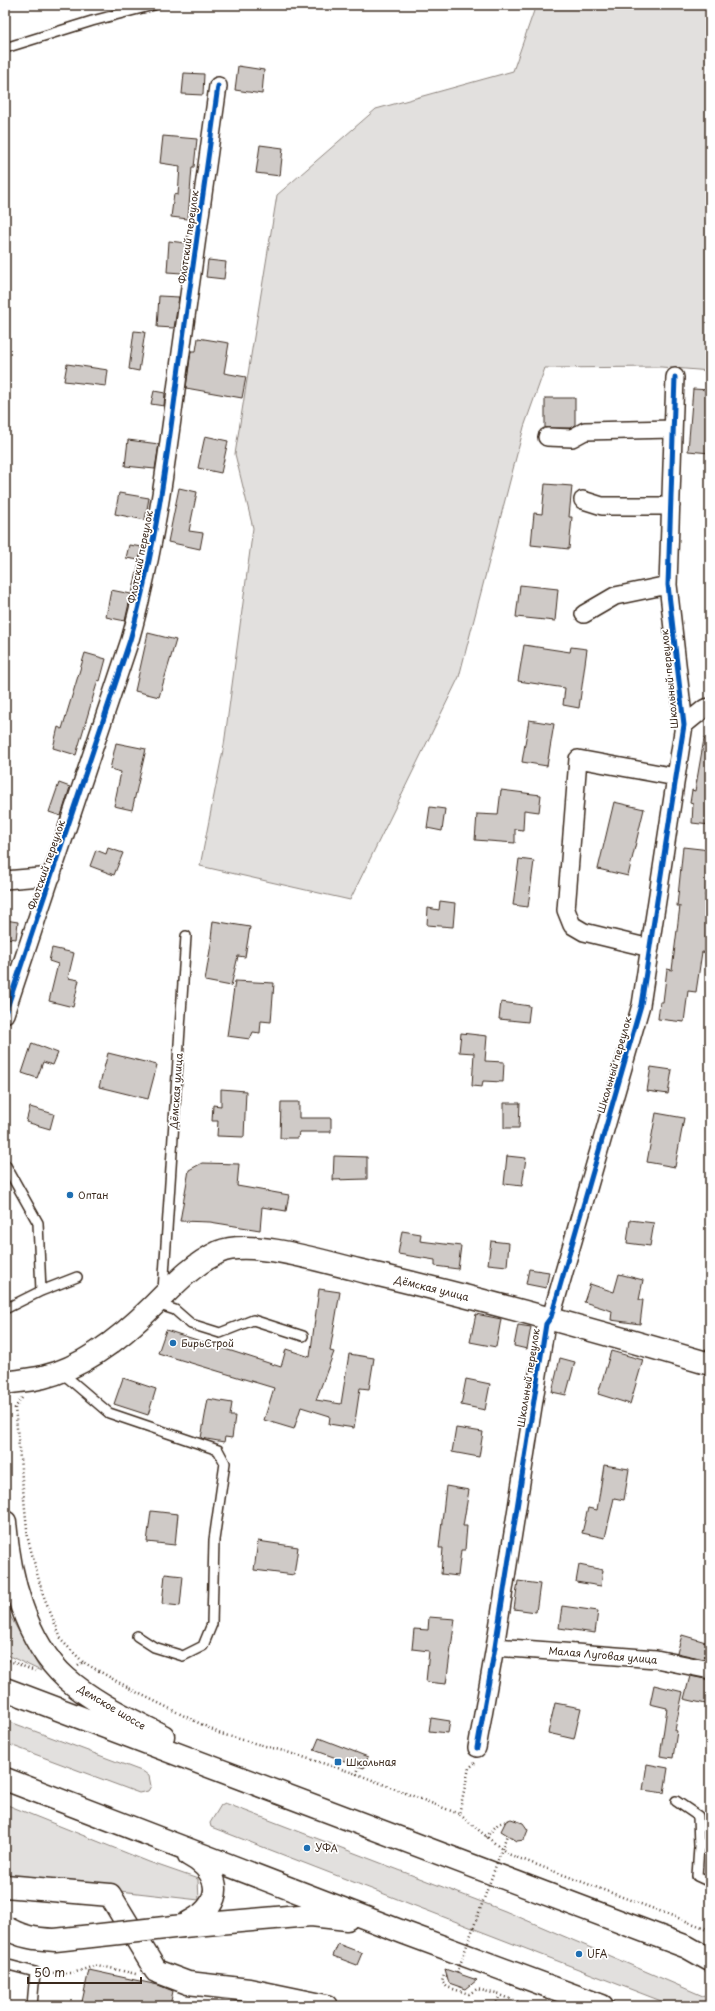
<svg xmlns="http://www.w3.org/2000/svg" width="715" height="2011" font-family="'Playpen Sans',sans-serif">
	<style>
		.green { fill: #e2e0de; stroke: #8e857e }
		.building { fill: #cfcac7; stroke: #3b2a1e }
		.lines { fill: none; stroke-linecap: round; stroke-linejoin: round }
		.lane-casing { stroke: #3b2a1e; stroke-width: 12 }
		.street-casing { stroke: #3b2a1e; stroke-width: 20 }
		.secondary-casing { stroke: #3b2a1e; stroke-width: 25 }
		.primary-casing { stroke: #3b2a1e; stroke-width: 25 }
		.path { stroke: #3b2a1e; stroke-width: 2.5; stroke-dasharray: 1 3; stroke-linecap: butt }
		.lane { stroke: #fff; stroke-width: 9 }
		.street { stroke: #fff; stroke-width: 17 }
		.secondary { stroke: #fff; stroke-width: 22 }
		.primary { stroke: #fff; stroke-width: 22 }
		.primary-bridge-casing { stroke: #3b2a1e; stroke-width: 25; stroke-linecap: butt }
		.path-bridge { stroke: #3b2a1e; stroke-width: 2.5; stroke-dasharray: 1 3; stroke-linecap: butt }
		.primary-bridge { stroke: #fff; stroke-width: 22 }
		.cycleway-casing { stroke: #fff; stroke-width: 8 }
		.cycleway { stroke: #0057b8; stroke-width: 5 }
		.poi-dot { fill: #1f6fb2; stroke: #fff; stroke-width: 1.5 }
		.labels { text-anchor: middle; stroke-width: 3.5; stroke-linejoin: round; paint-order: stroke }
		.street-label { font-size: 10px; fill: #3b2a1e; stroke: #fff }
		.poi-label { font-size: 10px; fill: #3b2a1e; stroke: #fff; text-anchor: start }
	</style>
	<rect width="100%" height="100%" fill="#fff"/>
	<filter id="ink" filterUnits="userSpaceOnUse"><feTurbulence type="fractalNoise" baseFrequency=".025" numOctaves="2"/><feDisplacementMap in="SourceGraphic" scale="8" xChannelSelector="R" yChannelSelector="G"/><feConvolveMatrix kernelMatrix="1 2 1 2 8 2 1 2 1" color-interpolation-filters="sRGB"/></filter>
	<g filter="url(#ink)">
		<path class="green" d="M536,5H710V371L661,367L545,368L524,427L459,677L350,900L200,866L224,745L253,528L235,454L277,195L376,109L513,71Z
			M5,1606V1607L41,1671L5,1654Z
			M5,1720L144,1772L149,1776L151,1786L148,1791L139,1793L5,1743Z
			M225,1803L505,1911L710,1999V2006H674L211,1827L210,1823L221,1805Z
			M5,1804L149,1862L198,1879L199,1900L5,1878Z"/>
		<path class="building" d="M238,66L264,70L262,94L235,90Z
			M184,73L204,74L203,95L182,94Z
			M163,136L197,139L194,167H192L188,219L171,217L174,194L178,195L180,166L160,163Z
			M260,145L283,148L280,176L256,173Z
			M169,241L186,243L182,273L167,272Z
			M208,260L226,262L224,279L206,277Z
			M159,296L179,297L174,328L157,327Z
			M134,331L145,332L139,371L129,369Z
			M198,338L229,343L224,373L246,377L242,398L186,388L191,351H196Z
			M67,364L108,370L106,386L64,381Z
			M693,389L710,390V453L688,451Z
			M154,391L165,393L164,406L151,404Z
			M545,398H575V425L570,428H545Z
			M205,436L228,441L221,473L198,468Z
			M128,440L159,444L155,469L125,466Z
			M545,484L572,486L569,517H572L569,549L531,545L534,513L542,514Z
			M179,488L197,492L189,531L203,533L200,549L168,542Z
			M119,493L149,498L145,520L115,514Z
			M129,545L142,547L139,560L126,558Z
			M520,585L558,589L555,621L516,617Z
			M111,590L131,594L125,621L106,617Z
			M148,633L176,640L159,697L135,691Z
			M524,645L570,652L571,647L587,649L579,708L563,705L565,688L518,681Z
			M85,653L106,659L100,681L98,680L76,755L53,748L58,727L62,729Z
			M529,720L554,724L547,766L522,762Z
			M704,739L710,740V825L692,823L693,804L690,803L692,790L695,791Z
			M116,743L146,749L132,810L114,806L121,772L110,769Z
			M59,783L70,787L61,816L49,812Z
			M501,790L541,795L539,812L524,810L523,830L515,829V843L475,840L477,814L498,815Z
			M614,802L644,809L628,876L598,869Z
			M430,807L445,809L442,831L427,828Z
			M683,847L710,850V866L705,896L710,897L706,938H710L709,953L702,952L696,992L688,991L684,1022L658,1019L660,1002H663L667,969L672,970L680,906H677Z
			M108,848L123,853L114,875L90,866L96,850L106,854Z
			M519,859L534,861L528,907L513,905Z
			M440,901L455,903L453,927L427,925L428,908L439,910Z
			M5,920L18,922L16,939L5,938Z
			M213,921L250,927L245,957L238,956L231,986L205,981L212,938H211Z
			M52,948L74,953L68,978L79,980L73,1007L49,1001L58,964L49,961Z
			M235,981L274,983L271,1022L261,1021L260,1033L253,1032L250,1039L227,1036Z
			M501,1002L530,1006L528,1022L499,1019Z
			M461,1033L487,1036L485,1061L504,1062L503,1082L483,1081L482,1087L472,1086L474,1053L459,1052Z
			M32,1043L58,1053L53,1065L43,1062L37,1078L22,1073Z
			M108,1053L157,1065L148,1099L99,1087Z
			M651,1067L672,1070L668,1094L647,1091Z
			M221,1089L246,1091L244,1137L217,1136L218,1121H212L213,1105L221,1106Z
			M281,1102H299V1118H331V1132H299L298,1138H280Z
			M504,1103H520L519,1128H504Z
			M30,1107L54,1114L50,1129L26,1122Z
			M656,1113L684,1118L675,1167L647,1162Z
			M334,1156L367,1157V1179L333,1180Z
			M507,1156L526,1158L522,1186L504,1184Z
			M202,1163L239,1164L237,1186L289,1195L286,1211L262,1207L260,1230L210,1222L180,1221L189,1170Z
			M630,1220L654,1223L650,1246L627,1243Z
			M402,1231L421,1234L420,1241L461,1246L458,1269L435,1266V1260L398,1254Z
			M491,1241L509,1243L507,1266L488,1264Z
			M529,1269L549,1272L546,1288L526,1284Z
			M619,1274L643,1280L639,1300H643L640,1324L611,1320L612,1311L584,1302L590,1284L614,1292Z
			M319,1289L340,1292L330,1351L334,1352L316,1400L341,1404L349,1354L374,1358L369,1389L360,1388L354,1428L329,1424L330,1416L301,1407L294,1429L264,1420L274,1388L158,1353L166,1330L281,1367L286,1349L310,1357Z
			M476,1314L501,1319L496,1347L470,1342Z
			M518,1325L531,1327L527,1349L514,1346Z
			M611,1351L643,1360L630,1404L598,1394Z
			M560,1358L575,1362L566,1395L552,1392Z
			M123,1378L156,1389L148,1415L114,1404Z
			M466,1379L490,1384L485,1410L461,1405Z
			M208,1399L232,1403L230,1416H235L232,1438L225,1437L224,1442L201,1438Z
			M456,1428L483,1432L479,1457L452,1452Z
			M604,1465L629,1469L624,1500L614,1498L605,1538L582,1533L588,1508L597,1510Z
			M446,1486L469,1490L463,1526H467L465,1550H461L458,1576L441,1574L443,1548H439Z
			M151,1511L178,1514L175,1545L147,1542Z
			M258,1541L298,1547L294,1575L254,1570Z
			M579,1565L603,1570L601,1586L576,1582Z
			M165,1574L183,1576L180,1606L162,1604Z
			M518,1581L540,1584L536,1612L514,1609Z
			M562,1606L598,1611L595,1633L559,1628Z
			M429,1617L455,1619L446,1684L426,1682L429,1651L412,1649L414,1629L428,1630Z
			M682,1635L709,1643L704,1659L677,1653Z
			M690,1676L710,1680V1705L684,1699Z
			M654,1685L683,1692L675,1730L677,1731L673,1758L660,1756L667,1708L650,1704Z
			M555,1703L581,1708L574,1739L548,1733Z
			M431,1718L450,1721L448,1733L429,1731Z
			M319,1738L368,1757L364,1768L314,1750Z
			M647,1764L668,1768L664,1793L643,1790Z
			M511,1819L523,1823L528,1830L524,1840L517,1841L501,1831L506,1821Z
			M338,1944L362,1953L357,1965L333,1956Z
			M445,1969L477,1980L466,1989L449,1983Z
			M89,1970L158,1985L173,1991L170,2006H81Z"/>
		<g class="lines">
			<g class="lane-casing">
				<path id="lane" d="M5,48L92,21L154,5
					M5,1164L38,1223L41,1291
					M163,1291L186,936
					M157,1304L175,1310L191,1324L220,1333L253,1320L303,1336
					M5,1309L41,1291L77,1277
					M61,1372L109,1413L218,1450L225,1463L214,1540L212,1624L203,1646L183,1656L154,1647L137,1636
					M676,1801L698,1816L699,1847
					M710,1841L699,1847L697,1876L710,1882
					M5,1964L35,1972L32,2006"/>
			</g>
			<g class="street-casing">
				<path id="street" d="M547,437L572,438L585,431L673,429
					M583,500L602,506H671
					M584,614L615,596L668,585
					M684,725L705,708L710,707
					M5,880L52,876
					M650,948L584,932L572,925L566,910L578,759L676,777
					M5,1014L130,640C155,551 167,459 179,367C192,273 205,180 218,86
					M495,1647L656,1659L710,1670
					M477,1748L495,1647L546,1324L551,1317L641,1005L684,725L668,585L675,377"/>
			</g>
			<g class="secondary-casing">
				<path id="secondary" d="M5,1383C17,1381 31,1380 43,1377C85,1367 124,1335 154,1305C175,1284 192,1265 219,1252C250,1238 328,1263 362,1271C479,1298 594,1330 710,1364
					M5,1886L110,1895L156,1971L188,1983L249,1990L326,2006"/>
			</g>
			<g class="primary-casing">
				<path id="primary" d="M5,1522C9,1575 25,1641 66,1678C94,1703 130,1719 163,1736
					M5,1689L687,1947L710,1960
					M5,1779L405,1933L602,2006
					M183,1926L311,1915L347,1919
					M183,1926C189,1922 196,1919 202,1914C226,1893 214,1868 189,1855"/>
			</g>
			<path class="path" d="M22,1398L15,1408L28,1539L42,1592L62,1641L83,1662
				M5,1659L35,1671
				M78,1666L83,1662L136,1692L221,1734L287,1752L357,1774
				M475,1763L469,1768L459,1814L508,1854L710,1930
				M359,1766L357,1774L459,1814
				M486,1837L498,1824L506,1821
				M45,1973H73L97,1965L136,1974
				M447,1976L444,1975L442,1982L447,1987L469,1994L477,1989L500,1995L530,2006
				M495,2006L500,1995"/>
			<use href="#lane" class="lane"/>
			<use href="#street" class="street"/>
			<use href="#secondary" class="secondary"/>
			<use href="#primary" class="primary"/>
			<g class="primary-bridge-casing">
				<path id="primary-bridge" d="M5,1927C20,1937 36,1939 55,1940L183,1926"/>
			</g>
			<path class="path-bridge" d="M457,1973L507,1835"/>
			<use href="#primary-bridge" class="primary-bridge"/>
			<g class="cycleway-casing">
				<path id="cycleway" d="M5,1014L130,640C155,551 167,459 179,367C192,273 205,180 218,86
					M477,1748L495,1647L546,1324L551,1317L641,1005L684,725L668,585L675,377"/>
			</g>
			<use href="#cycleway" class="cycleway"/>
		</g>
	</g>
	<g class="poi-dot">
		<circle cx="70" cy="1195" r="4"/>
		<circle cx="173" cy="1343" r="4"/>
		<rect x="334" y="1758" width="8" height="8" rx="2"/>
		<circle cx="307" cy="1848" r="4"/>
		<circle cx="579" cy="1954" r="4"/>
	</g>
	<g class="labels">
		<g class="street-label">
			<text transform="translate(188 237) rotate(-82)" y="4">Флотский переулок</text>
			<text transform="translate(140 557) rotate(-79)" y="4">Флотский переулок</text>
			<text transform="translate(669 679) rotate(-96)" y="4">Школьный переулок</text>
			<text transform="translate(46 865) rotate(-71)" y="4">Флотский переулок</text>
			<text transform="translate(614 1065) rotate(-74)" y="4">Школьный переулок</text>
			<text transform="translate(176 1091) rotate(-86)" y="4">Дёмская улица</text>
			<text transform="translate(432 1288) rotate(14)" y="4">Дёмская улица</text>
			<text transform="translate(528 1378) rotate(-81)" y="4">Школьный переулок</text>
			<text transform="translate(603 1655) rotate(5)" y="4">Малая Луговая улица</text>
			<text transform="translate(112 1707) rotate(31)" y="4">Демское шоссе</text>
		</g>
		<g class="poi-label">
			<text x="78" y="1199">Оптан</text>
			<text x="181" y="1347">БирьСтрой</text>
			<text x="346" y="1766">Школьная</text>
			<text x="315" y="1852">УФА</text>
			<text x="587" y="1958">UFA</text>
		</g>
	</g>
	<rect width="715" height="2011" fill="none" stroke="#fff" stroke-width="20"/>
	<rect x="10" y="10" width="695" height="1991" fill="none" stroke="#3b2a1e" stroke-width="1.5" filter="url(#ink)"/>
	<path d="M28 1977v6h113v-6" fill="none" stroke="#3b2a1e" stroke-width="2"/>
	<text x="34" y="1977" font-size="12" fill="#3b2a1e" stroke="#ffffff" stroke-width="3" paint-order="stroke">50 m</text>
</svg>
